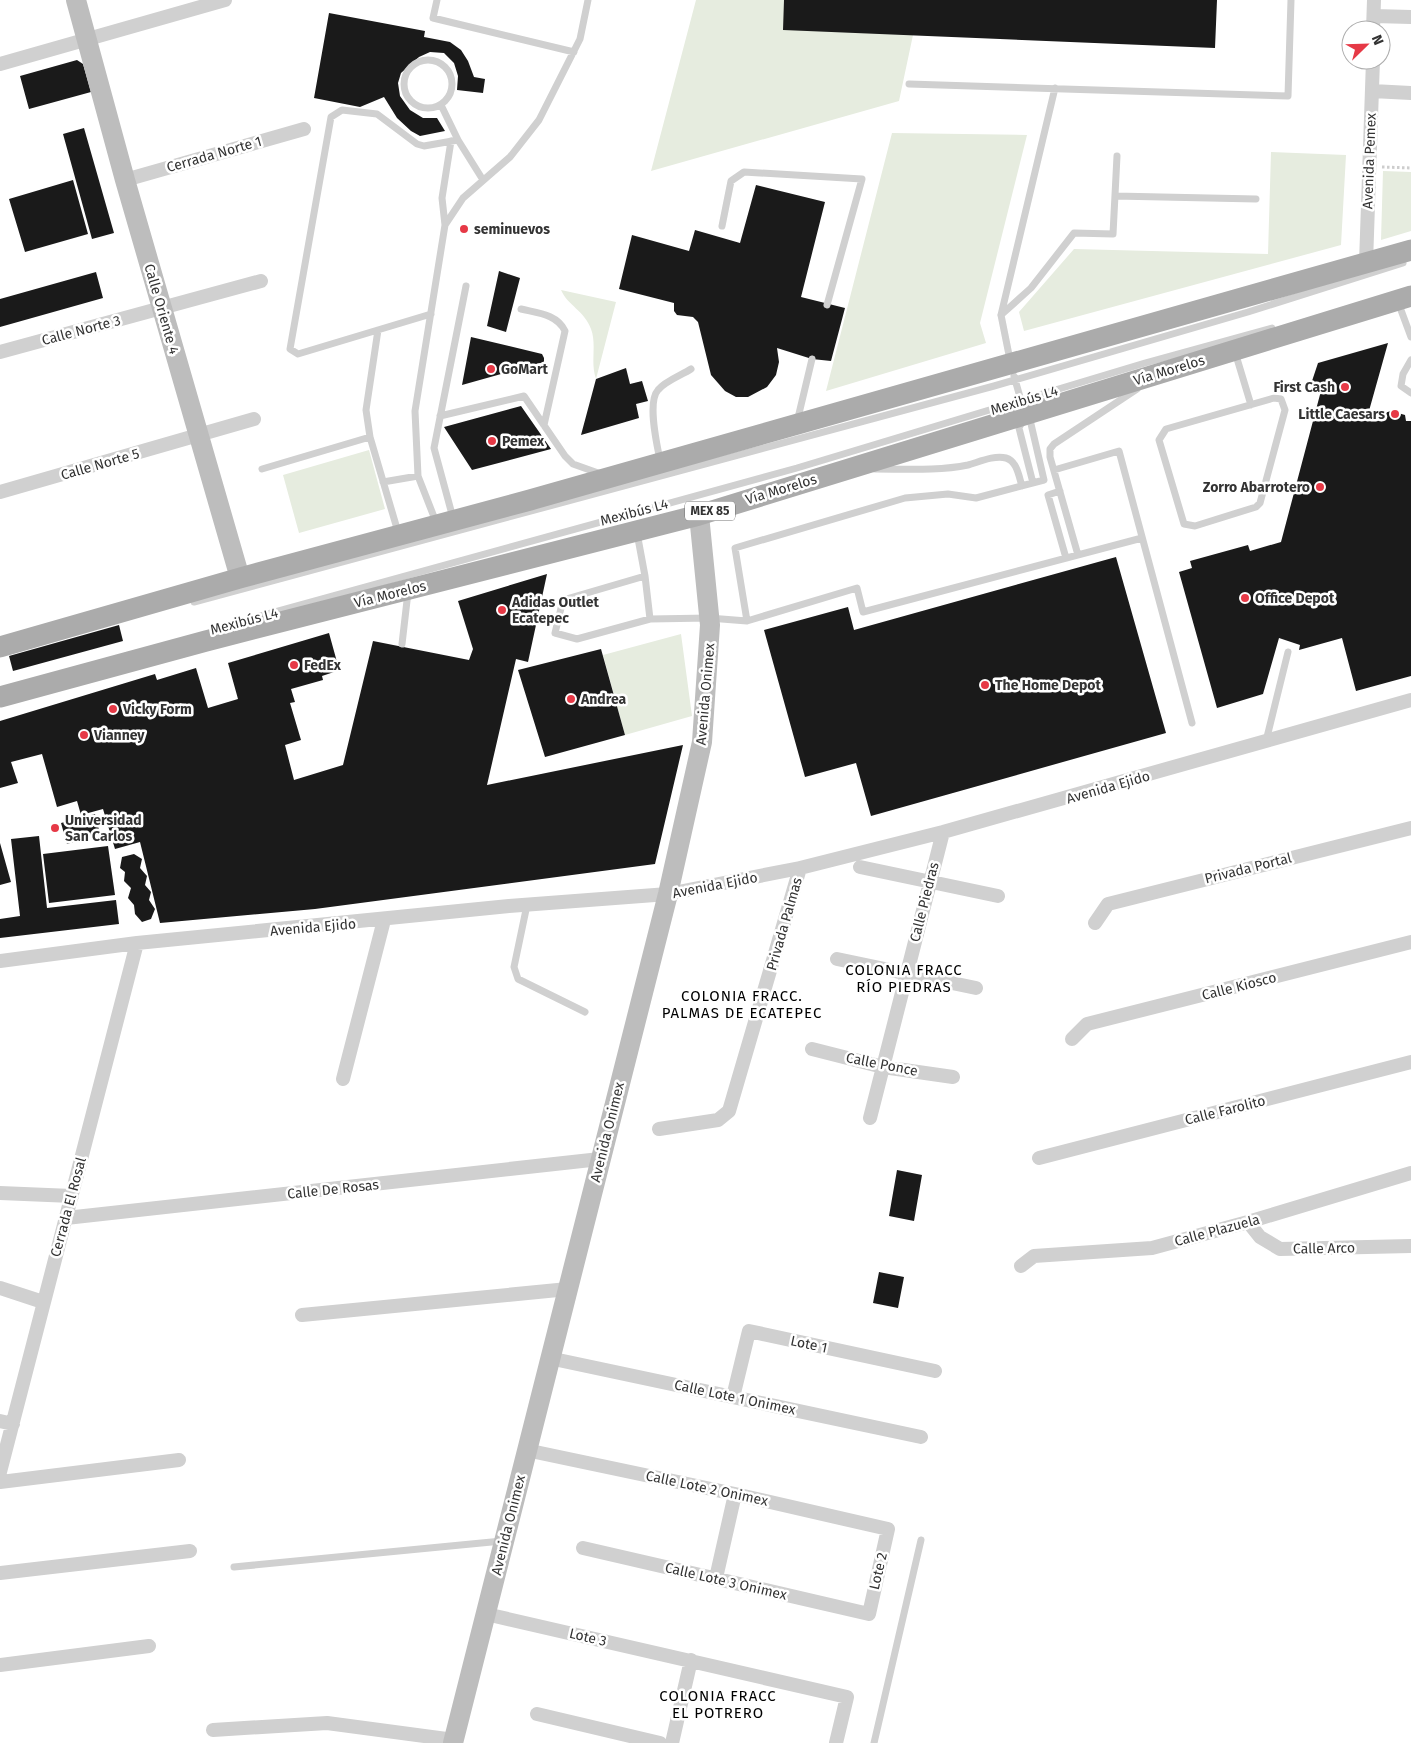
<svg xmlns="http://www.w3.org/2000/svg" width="1411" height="1743" font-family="'Fira Sans',sans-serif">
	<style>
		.green { fill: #e6ecdf }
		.building { fill: #1a1a1a }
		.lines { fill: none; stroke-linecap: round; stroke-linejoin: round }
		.path { stroke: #cdcdcd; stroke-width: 3; stroke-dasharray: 2.5 2.5; stroke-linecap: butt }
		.lane { stroke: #d0d0d0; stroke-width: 7 }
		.street { stroke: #d0d0d0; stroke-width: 14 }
		.secondary { stroke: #bdbdbd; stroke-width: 20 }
		.primary { stroke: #ababab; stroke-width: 21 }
		.poi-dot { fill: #e63946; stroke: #fff; stroke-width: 2 }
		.labels { text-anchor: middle; stroke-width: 5; stroke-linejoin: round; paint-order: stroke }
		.shield { fill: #fff; stroke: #707070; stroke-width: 1 }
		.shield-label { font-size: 12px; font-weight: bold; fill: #333 }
		.street-label { font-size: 14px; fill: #333; stroke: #fff }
		.poi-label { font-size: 14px; font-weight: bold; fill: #333; stroke: #fff; text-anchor: start }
		.neighbourhood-label { font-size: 15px; letter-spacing: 1px; fill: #000; stroke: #fff }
	</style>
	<rect width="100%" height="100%" fill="#fff"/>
	<path class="green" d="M696,0H784L913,35L899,101L651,171Z
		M892,133L1027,135L980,323L986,343L826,391Z
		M1271,152L1346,155L1341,245L1024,331L1019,312L1074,249L1268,254Z
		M1383,171L1411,172V231L1381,240Z
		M561,290L616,302L596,379C590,362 597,345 591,329C584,310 568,306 561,290Z
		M369,450L385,509L299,533L283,475Z
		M681,634L692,716L625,735L603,655Z"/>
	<path class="building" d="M784,0H1217L1215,48L783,30Z
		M329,13L425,31L424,37L450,42L461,50L468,61L474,77L485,79L483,93L457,90L458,76L454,63L444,53L430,52L419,57L401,73L398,83L400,96L410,110L423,118H437L445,131L420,136L411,131L397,118L384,97L360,107L314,98Z
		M77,60L83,64L91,92L29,109L20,76Z
		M84,128L114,233L92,239L63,134Z
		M73,180L88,234L25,252L9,199Z
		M756,185L825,202L801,297L845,308L831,361L812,359L777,348L779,362L776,375L767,387L748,397H736L725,391L711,375L698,322L693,317L677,315L674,311V303L619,289L632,235L689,251L695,230L740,243Z
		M499,271L520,278L506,332L487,326Z
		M96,272L103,298L0,327V299Z
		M471,337L542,354L544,358V362L462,385Z
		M1388,343L1367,418L1391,411L1405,415L1406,421H1411V676L1356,691L1342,638L1299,650L1300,645L1279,638L1263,694L1217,708L1179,572L1192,568L1190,561L1248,545L1250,551L1281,542L1322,387L1311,384L1318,363Z
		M626,368L630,384L642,381L648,401L636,404L639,418L581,435L596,379Z
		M521,406L551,449L472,470L444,427Z
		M1116,557L1166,733L871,816L856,763L805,777L764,630L848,607L854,630Z
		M547,574L528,662L516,659L487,785L683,745L655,864L315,909L160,923L140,842L115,849L103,809L81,815L77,801L57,807L42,754L11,762L18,783L0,788V721L155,674L157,680L196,668L208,708L238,699L228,663L329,633L337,662L331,664L334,672L322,676L323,680L291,689L295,702L290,703L301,740L285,745L294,780L343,765L373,641L469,660L473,649L458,601Z
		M119,625L123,641L13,671L9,656Z
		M601,649L625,735L545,757L518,670Z
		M95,814L100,834L67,844L61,823Z
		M39,836L47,908L116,900L119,924L0,938V919L20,916L11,839Z
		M0,843L11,882L0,885Z
		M108,846L115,895L49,903L43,854Z
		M134,854L142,859L140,868L147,876L145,885L151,892L149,900L155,909L151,919L142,922L135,914L134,905L128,898L131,888L124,881L125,872L120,868L122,857Z
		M897,1170L922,1175L914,1221L889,1216Z
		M879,1272L904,1277L898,1308L873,1303Z"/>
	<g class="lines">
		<path class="path" d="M1382,167L1411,168"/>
		<path class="lane" d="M437,0L433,18L574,52
			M404 84a24 24 0 1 1 48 0a24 24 0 1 1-48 0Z
			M909,84L1288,96L1291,0
			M441,105L458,140
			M1115,196L1256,199
			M445,225L442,198L451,141
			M722,226L731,181L744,172L862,179L827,305
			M1398,302L1411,337
			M521,309C537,313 557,314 565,331L544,425
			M431,314L298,354L290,349L331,117L342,110L377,114L417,144L424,146L458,140L483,180
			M1001,315L1031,288L1074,233L1113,234L1117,156
			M378,330L366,410L370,437L398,532
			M1235,352L1251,405
			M1010,360L1001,315L1055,88
			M1411,360L1403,374L1401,386L1411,393
			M1014,376L1022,404
			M1274,398L1281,399L1285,410L1260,503L1256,507L1195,526L1184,524L1159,440L1166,429Z
			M440,416L524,396L565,456L573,464L601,474
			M1023,420L1019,428L1033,483
			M797,422L812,359
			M660,460C657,445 647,402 658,390C665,381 682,375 691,369
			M262,469L370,437
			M875,469C905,469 939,471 968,465C979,462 994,455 1006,458C1017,461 1019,477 1022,486
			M1054,470L1119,451L1192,723
			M418,476L436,522
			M383,482L418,476L415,411L445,225L463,198L510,157L539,120L580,39L588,0
			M1060,491L1048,495L1066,558
			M453,518L434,448L466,286
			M637,533L645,576L563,600L555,633L577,639L650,619L709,618L747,621L857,588L863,612L1142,538
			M1078,555L1050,457V449L1054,444L1137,389
			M645,576L650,619
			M194,602L994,386L1248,312L1403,263
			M256,617L797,468L1145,363L1272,328
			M747,621L735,548L905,498L948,494L976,498L1044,480L1031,424L1026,416
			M402,644L408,592
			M1266,741L1288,652
			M527,905L514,967L518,979L585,1012
			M234,1567L502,1541
			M874,1743L921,1540"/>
		<path class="street" d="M1374,16L1411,17
			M1373,30L1374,0
			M0,64L225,0
			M1372,91L1411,93
			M125,180L304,129
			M1366,263L1373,60
			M0,352L261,281
			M0,492L254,419
			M860,867L998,896
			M1095,923L1108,904L1411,828
			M837,959L976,988
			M0,961L137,943L509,906L668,894L800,868L943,832L1411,700
			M1072,1039L1087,1024L1411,942
			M812,1049L883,1067L953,1077
			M343,1079L384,920
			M870,1118L943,832
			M659,1129L718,1120L729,1111L800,868
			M1039,1158L1411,1062
			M0,1193L72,1196
			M66,1218L600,1159
			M1248,1222L1260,1237L1280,1249L1411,1246
			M1021,1266L1034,1256L1152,1248L1248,1222L1411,1173
			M0,1288L43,1302
			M302,1315L568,1289
			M549,1358L921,1437
			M733,1397L749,1331L935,1371
			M0,1421L13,1424
			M526,1450L735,1494L888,1529L869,1614L583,1548
			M0,1472L137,943
			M0,1482L179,1460
			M0,1573L190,1551
			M716,1578L735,1494
			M486,1614L847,1697L836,1743
			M0,1665L149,1646
			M537,1714L660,1743
			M213,1730L327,1723L454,1740
			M672,1743L691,1660"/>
		<path class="secondary" d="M76,0L125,180L240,578
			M453,1743L668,894L702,742L710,625L699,515"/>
		<path class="primary" d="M0,647L240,578L530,500L1411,250
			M0,697L206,641L699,515L1411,296"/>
	</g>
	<g class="poi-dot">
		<circle cx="464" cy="229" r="5"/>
		<circle cx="491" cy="369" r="5"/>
		<circle cx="1345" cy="387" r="5"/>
		<circle cx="1395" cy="414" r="5"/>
		<circle cx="492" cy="441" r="5"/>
		<circle cx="1320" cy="487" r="5"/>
		<circle cx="1245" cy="598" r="5"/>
		<circle cx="502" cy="610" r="5"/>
		<circle cx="294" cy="665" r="5"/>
		<circle cx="985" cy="685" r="5"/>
		<circle cx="571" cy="699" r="5"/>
		<circle cx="113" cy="709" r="5"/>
		<circle cx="84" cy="735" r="5"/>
		<circle cx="55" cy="828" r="5"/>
	</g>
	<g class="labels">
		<rect class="shield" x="685" y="501.5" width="50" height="19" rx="4"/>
		<g class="shield-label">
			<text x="710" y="515">MEX 85</text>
		</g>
		<g class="street-label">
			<text transform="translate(214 154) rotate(-16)" y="5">Cerrada Norte 1</text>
			<text transform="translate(1369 161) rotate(-88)" y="5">Avenida Pemex</text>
			<text transform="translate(162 309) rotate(74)" y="5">Calle Oriente 4</text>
			<text transform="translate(81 330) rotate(-15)" y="5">Calle Norte 3</text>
			<text transform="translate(1169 370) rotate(-17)" y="5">Vía Morelos</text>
			<text transform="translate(1024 400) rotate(-17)" y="5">Mexibús L4</text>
			<text transform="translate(100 464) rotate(-16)" y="5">Calle Norte 5</text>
			<text transform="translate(781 489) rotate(-17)" y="5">Vía Morelos</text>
			<text transform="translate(634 512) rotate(-15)" y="5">Mexibús L4</text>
			<text transform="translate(390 594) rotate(-14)" y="5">Vía Morelos</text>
			<text transform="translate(244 621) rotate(-15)" y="5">Mexibús L4</text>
			<text transform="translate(705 694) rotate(-85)" y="5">Avenida Onimex</text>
			<text transform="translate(1108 787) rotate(-16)" y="5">Avenida Ejido</text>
			<text transform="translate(1248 868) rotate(-14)" y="5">Privada Portal</text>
			<text transform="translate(715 885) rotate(-11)" y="5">Avenida Ejido</text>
			<text transform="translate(924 902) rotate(-76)" y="5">Calle Piedras</text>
			<text transform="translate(784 924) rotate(-74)" y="5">Privada Palmas</text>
			<text transform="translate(313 927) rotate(-5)" y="5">Avenida Ejido</text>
			<text transform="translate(1239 986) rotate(-14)" y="5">Calle Kiosco</text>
			<text transform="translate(882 1064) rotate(11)" y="5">Calle Ponce</text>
			<text transform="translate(1225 1110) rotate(-14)" y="5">Calle Farolito</text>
			<text transform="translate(607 1132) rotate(-76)" y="5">Avenida Onimex</text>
			<text transform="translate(333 1189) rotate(-6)" y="5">Calle De Rosas</text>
			<text transform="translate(68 1207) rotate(-75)" y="5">Cerrada El Rosal</text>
			<text transform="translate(1217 1230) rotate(-15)" y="5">Calle Plazuela</text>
			<text transform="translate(1324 1248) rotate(-1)" y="5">Calle Arco</text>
			<text transform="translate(809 1344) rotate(12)" y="5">Lote 1</text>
			<text transform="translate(735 1397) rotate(12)" y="5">Calle Lote 1 Onimex</text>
			<text transform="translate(707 1488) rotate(12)" y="5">Calle Lote 2 Onimex</text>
			<text transform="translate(508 1525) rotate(-76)" y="5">Avenida Onimex</text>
			<text transform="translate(878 1571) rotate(-77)" y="5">Lote 2</text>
			<text transform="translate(726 1581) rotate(13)" y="5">Calle Lote 3 Onimex</text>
			<text transform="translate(588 1637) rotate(13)" y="5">Lote 3</text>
		</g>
		<g class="poi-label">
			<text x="474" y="234">seminuevos</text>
			<text x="501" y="374">GoMart</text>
			<text x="1335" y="392" text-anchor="end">First Cash</text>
			<text x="1385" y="419" text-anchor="end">Little Caesars</text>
			<text x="502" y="446">Pemex</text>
			<text x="1310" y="492" text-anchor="end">Zorro Abarrotero</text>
			<text x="1255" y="603">Office Depot</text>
			<text x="512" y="607">Adidas Outlet<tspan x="512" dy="16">Ecatepec</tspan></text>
			<text x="304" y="670">FedEx</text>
			<text x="995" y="690">The Home Depot</text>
			<text x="581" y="704">Andrea</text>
			<text x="123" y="714">Vicky Form</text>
			<text x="94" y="740">Vianney</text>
			<text x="65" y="825">Universidad<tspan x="65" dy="16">San Carlos</tspan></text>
		</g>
		<g class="neighbourhood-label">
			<text x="904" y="975">COLONIA FRACC<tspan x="904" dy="17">RÍO PIEDRAS</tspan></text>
			<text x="742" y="1001">COLONIA FRACC.<tspan x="742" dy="17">PALMAS DE ECATEPEC</tspan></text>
			<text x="718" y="1701">COLONIA FRACC<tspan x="718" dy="17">EL POTRERO</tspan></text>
		</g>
	</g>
	<g transform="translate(1366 45) rotate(67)"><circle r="24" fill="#ffffff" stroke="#adadad"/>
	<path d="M0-4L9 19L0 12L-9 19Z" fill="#e63946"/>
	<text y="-8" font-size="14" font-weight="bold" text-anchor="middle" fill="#333333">N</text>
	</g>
</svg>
